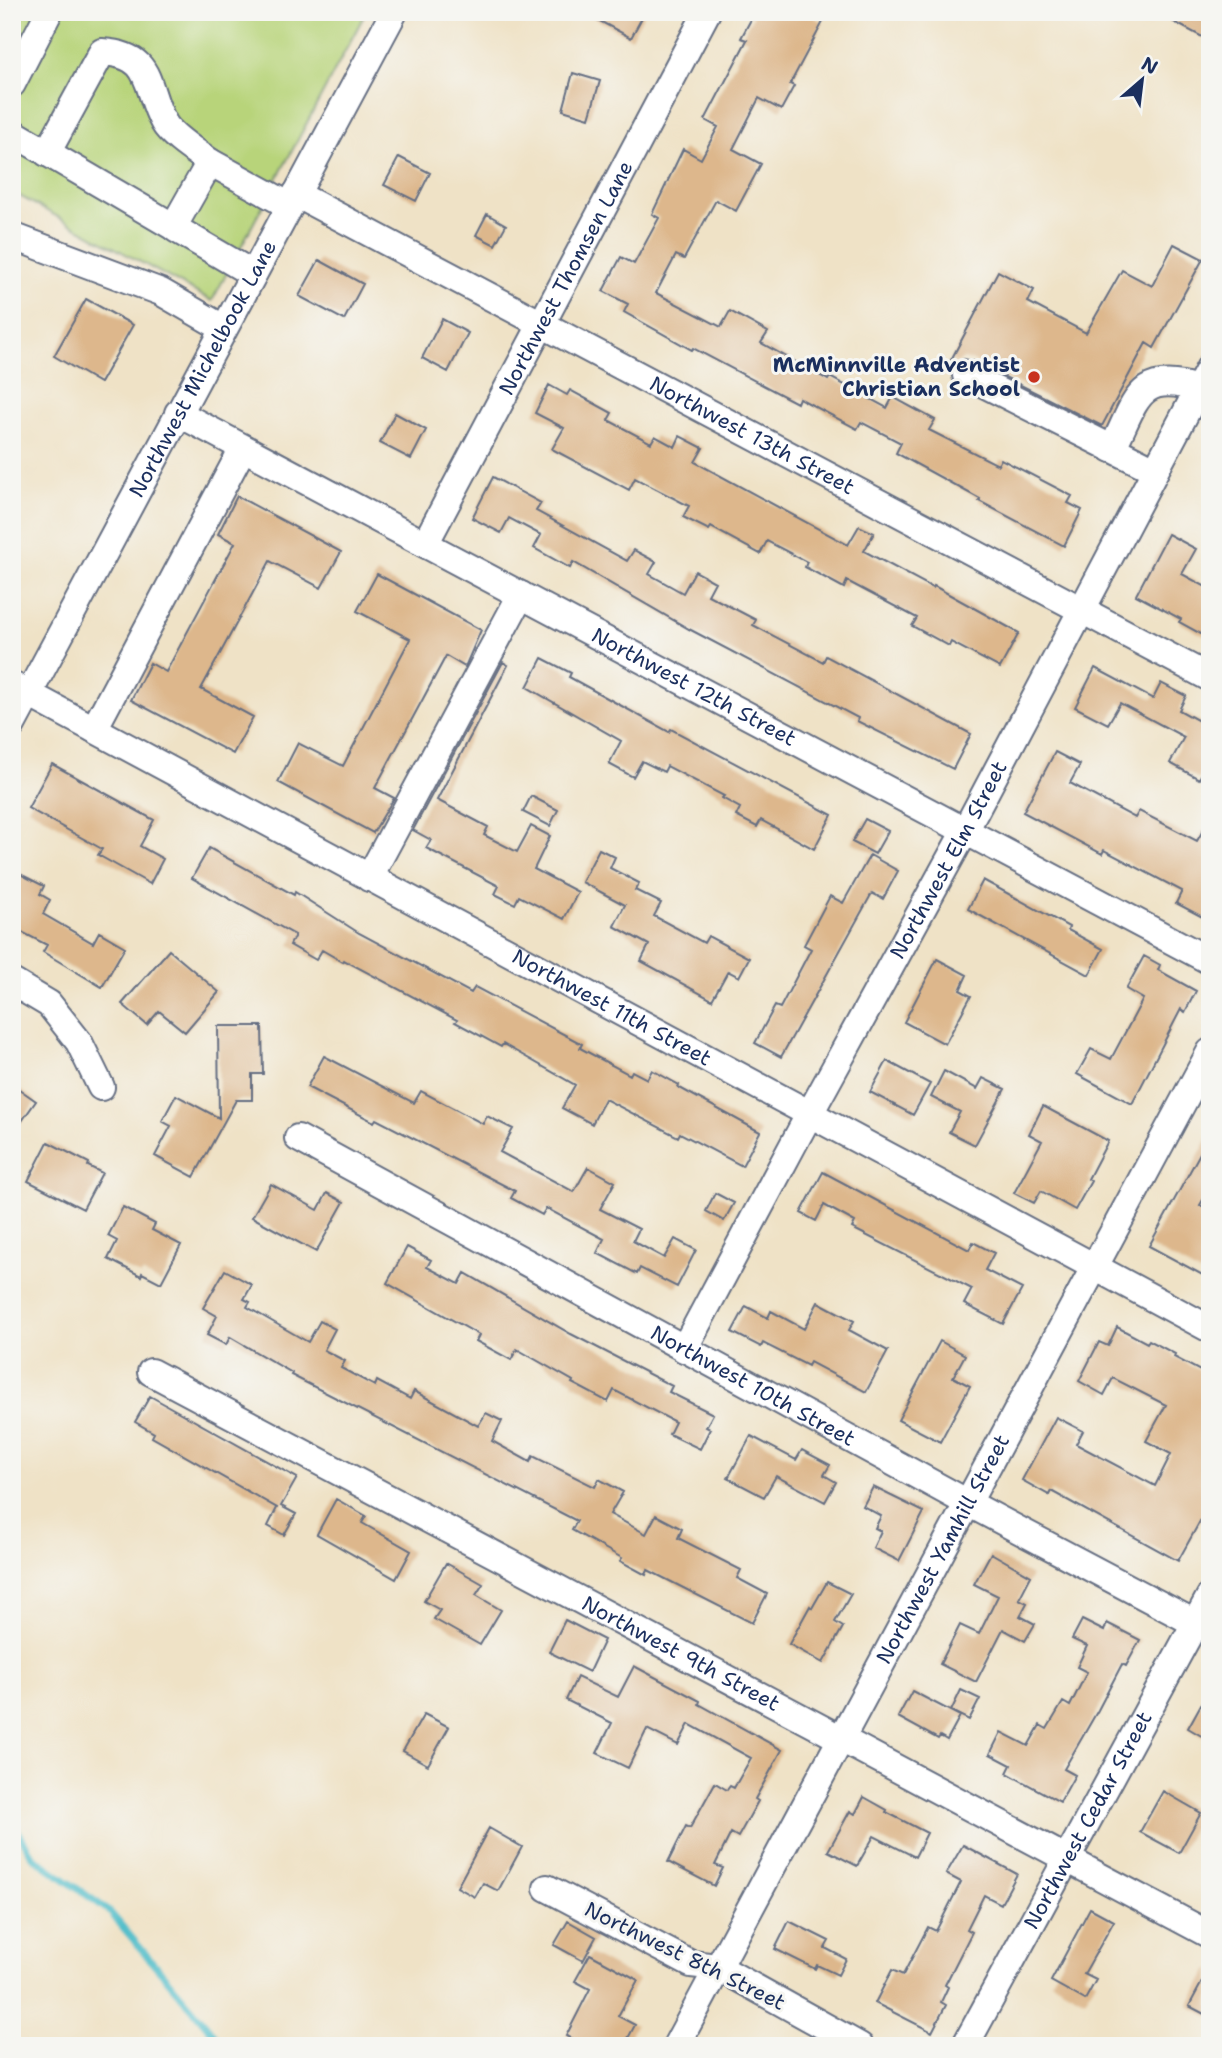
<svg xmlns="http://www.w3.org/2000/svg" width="1222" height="2058" font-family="'Shantell Sans',sans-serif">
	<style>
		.green { fill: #b8d47a; stroke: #6a826c; stroke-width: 2 }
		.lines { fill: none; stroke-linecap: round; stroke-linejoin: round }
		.stream { stroke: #50bdc9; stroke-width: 7 }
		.building { fill: #ddb78c }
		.minor-casing { stroke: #656e82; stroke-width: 30 }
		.minor { stroke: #fff; stroke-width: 26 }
		.poi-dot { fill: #c8321e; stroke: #f6f6f2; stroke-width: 2.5 }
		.labels { text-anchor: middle; stroke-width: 6; stroke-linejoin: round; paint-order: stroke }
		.street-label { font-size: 21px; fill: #1b2f5e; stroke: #f6f6f2 }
		.poi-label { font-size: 21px; font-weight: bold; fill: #1b2f5e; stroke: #f6f6f2; text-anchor: end }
	</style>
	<rect width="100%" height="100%" fill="#f6f6f2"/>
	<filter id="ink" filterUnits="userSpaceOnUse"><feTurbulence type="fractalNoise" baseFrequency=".0143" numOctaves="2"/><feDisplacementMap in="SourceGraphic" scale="14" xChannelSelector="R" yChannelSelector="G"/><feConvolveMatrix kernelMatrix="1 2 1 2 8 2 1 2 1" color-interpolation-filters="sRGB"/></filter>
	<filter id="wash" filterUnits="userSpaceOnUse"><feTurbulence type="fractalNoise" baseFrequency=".00686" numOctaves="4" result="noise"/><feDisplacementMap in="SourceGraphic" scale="28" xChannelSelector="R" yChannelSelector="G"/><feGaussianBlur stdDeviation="1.57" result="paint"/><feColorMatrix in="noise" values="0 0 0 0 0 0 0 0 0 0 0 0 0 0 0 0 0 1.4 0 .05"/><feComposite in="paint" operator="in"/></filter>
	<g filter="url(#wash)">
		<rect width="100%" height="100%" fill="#efe2c6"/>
		<path class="green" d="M12,12H366L212,301L12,192Z"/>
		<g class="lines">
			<path class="stream" d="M12,1821L33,1857L109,1911L224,2046"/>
		</g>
		<g id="blocks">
			<path class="building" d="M583,12H645L631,38Z
				M755,12H804L823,22L790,84L794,86L781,110L759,98L733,149L761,164L736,211L716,200L684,259L676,255L656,293L721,327L730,311L768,332L761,343L828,380L830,377L887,408L893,397L935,420L929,430L998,465L1001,459L1072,496L1068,503L1082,510L1064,546L979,501L980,499L896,453L901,443L861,422L857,429L799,398L797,403L693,348L692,350L624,312L628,304L603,291L621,257L634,264L659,218L652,214L683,149L701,159L718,127L705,120L747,40L741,38Z
				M1155,12H1210V41Z
				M573,73L600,81L589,118L563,110Z
				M399,157L430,173L416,201L384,185Z
				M487,214L506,225L495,245L476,235Z
				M1174,244L1203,259L1154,348L1146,343L1102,426L973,361L964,359L956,363L951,360L998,271L1034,290L1028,302L1086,333L1122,270L1152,286Z
				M319,260L363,284L344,320L299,296Z
				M86,299L133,325L100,383L54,356Z
				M442,319L468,333L448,372L422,358Z
				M549,385L567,395L570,390L612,413L608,420L651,443L655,436L675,447L680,436L703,448L695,462L848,545L859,526L874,533L864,551L933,588L934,586L1019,633L1000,668L951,642L949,646L912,626L917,618L847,581L844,588L805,567L807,562L767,541L760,554L711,527L709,530L683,517L689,506L635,478L629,490L552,449L564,428L535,413Z
				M395,413L426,430L411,459L380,443Z
				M493,477L541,503L536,511L627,561L634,550L656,562L649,574L683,593L695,571L715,582L708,595L756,620L753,625L823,662L826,656L971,734L953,769L857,721L858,718L689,629L573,562L570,568L534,548L541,535L509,518L501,533L472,518Z
				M237,496L341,552L321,588L270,561L201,689L253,717L233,754L131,700L150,663L166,672L235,543L218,534Z
				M1168,534L1196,549L1182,574L1210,589V639L1179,622L1181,619L1136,595Z
				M377,574L481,630L465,667L446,656L375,788L394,798L373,833L278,782L298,743L343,766L410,639L357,611Z
				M542,658L571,673L569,677L618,704L669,732L671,729L832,815L814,849L761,820L757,827L736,816L740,808L722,798L724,796L667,766L664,772L642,761L633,777L609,764L621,741L527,687Z
				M503,662L508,665L437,800L488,827L484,835L517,852L531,826L550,836L534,869L578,892L564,919L519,896L515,904L495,894L499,886L426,848L431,840L413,830Z
				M1095,668L1153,699L1161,683L1186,696L1179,710L1210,727V758L1199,779L1170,763L1184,737L1120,703L1108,724L1075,707Z
				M1055,752L1080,765L1070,783L1135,818L1139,811L1197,841L1210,818V921L1176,903L1182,891L1104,850L1102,854L1023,812Z
				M52,764L154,820L140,846L163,859L150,884L98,855L102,849L28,808Z
				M531,796L558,810L550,826L523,812Z
				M865,819L888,831L875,854L852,842Z
				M209,848L294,895L295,892L359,933L471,993L475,987L582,1044L580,1048L630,1075L632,1071L647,1079L652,1070L679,1085L678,1087L760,1132L742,1166L680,1133L678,1137L605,1099L592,1124L562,1108L575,1085L503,1044L501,1047L455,1022L457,1020L344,960L343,962L322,950L316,960L290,945L295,935L192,878Z
				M599,849L615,857L610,868L639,883L635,890L661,903L654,916L704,943L708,936L749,958L739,977L728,971L712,1000L641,961L649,945L614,926L625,905L582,882Z
				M870,855L898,871L883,899L872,893L781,1057L755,1043L775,1006L780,1008L811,949L804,945L830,896L843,903Z
				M12,870L44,886L40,894L50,900L43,914L93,943L99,932L125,947L102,987L43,952L47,945L12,927Z
				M983,880L1069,927L1068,930L1103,949L1089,975L968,909Z
				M169,950L219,992L185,1032L159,1011L147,1025L122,1004Z
				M1144,956L1160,965L1158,970L1196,991L1185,1012L1181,1009L1132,1104L1077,1074L1091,1049L1111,1059L1143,999L1126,989Z
				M937,959L967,975L960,990L971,996L945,1044L904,1022Z
				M218,1026H262L263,1074H252V1100H236L194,1177L155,1156L171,1126L162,1121L176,1095L219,1118Z
				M324,1056L414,1103L421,1091L483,1124L487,1116L513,1129L500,1152L574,1192L588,1167L615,1182L600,1209L639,1229L633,1241L664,1258L675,1239L696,1250L677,1287L640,1268L637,1274L597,1253L604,1239L546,1208L542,1215L511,1198L515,1191L376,1119L374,1122L307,1087Z
				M887,1061L930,1084L913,1115L870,1092Z
				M944,1071L977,1089L983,1078L1005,1089L975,1145L949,1132L960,1112L931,1097Z
				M12,1084L36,1101L12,1135Z
				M1043,1106L1108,1141L1088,1179L1091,1181L1075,1210L1041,1191L1034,1203L1014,1193L1042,1141L1029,1134Z
				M1210,1135V1188L1200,1205L1210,1210V1279L1149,1246Z
				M48,1142L89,1163L88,1166L102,1173L83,1209L28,1181Z
				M823,1172L969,1250L973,1242L994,1253L985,1270L1022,1289L1003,1324L964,1304L972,1289L852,1228L855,1222L824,1205L816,1221L801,1213Z
				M271,1184L318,1210L327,1193L344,1202L316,1252L252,1217Z
				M715,1193L734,1203L724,1221L706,1211Z
				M123,1207L155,1224L152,1230L181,1245L161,1283L142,1273L141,1276L108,1259L117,1241L108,1236Z
				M407,1247L431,1260L427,1267L459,1284L465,1273L571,1334L672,1386L669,1392L713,1414L706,1427L710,1429L700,1449L669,1434L675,1422L614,1390L608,1402L572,1383L573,1381L517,1349L511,1360L476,1341L479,1335L387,1283Z
				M225,1270L252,1285L244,1299L250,1302L247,1307L308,1342L320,1321L335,1329L324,1350L345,1361L341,1368L375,1386L377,1381L410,1399L414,1391L478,1426L486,1413L502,1421L492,1441L530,1462L533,1456L595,1487L599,1479L623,1492L610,1514L646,1534L656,1515L682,1529L678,1538L741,1570L737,1578L767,1594L752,1623L648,1570L646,1575L620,1561L622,1558L572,1530L577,1521L291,1375L292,1373L230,1337L226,1345L207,1335L217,1316L203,1308Z
				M818,1302L854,1321L849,1330L888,1351L866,1392L810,1362L808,1366L763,1343L761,1347L732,1332L746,1306L768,1318L771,1311L804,1329Z
				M1117,1327L1147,1343L1149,1340L1175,1354L1174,1357L1210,1376V1503L1178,1561L1051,1491L1049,1495L1022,1480L1056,1417L1083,1431L1076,1444L1155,1486L1171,1454L1146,1441L1166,1405L1113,1378L1104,1395L1079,1381L1099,1342L1108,1346Z
				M940,1341L965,1355L953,1377L970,1386L940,1442L898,1420Z
				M150,1396L297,1478L281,1506L296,1514L284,1535L268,1526L277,1508L152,1437L154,1433L135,1422Z
				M751,1436L796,1460L802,1450L830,1465L824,1475L836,1482L825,1502L776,1476L764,1497L728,1478Z
				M873,1487L924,1512L899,1561L873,1548L881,1531L875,1528L881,1516L863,1506Z
				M336,1499L366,1516L362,1523L411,1551L396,1579L317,1534Z
				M991,1553L1031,1576L1019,1599L1027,1603L1020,1616L1035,1624L1025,1641L1003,1629L976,1682L940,1664L960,1625L979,1634L998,1596L974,1584Z
				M446,1563L483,1584L476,1595L501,1610L480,1645L434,1619L440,1610L424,1601Z
				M827,1582L851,1594L835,1622L843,1627L823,1663L789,1644L810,1606L812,1608Z
				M565,1620L604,1640L589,1672L549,1652Z
				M1082,1620L1104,1631L1107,1623L1140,1640L1126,1666L1122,1664L1098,1710L1064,1769L1075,1775L1060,1802L1007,1773L1011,1765L990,1754L1001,1732L1028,1746L1040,1725L1047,1729L1063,1702L1070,1706L1087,1672L1077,1667L1087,1646L1072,1639Z
				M634,1666L700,1701L699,1704L782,1750L755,1799L758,1801L738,1837L731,1833L715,1865L723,1868L714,1886L668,1862L686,1826L690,1828L715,1783L727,1790L730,1786L734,1788L751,1758L689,1724L678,1745L647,1729L628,1768L597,1753L612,1723L566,1700L577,1677L618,1697Z
				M1210,1688V1741L1188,1728Z
				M961,1690L980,1699L969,1720L951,1711Z
				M912,1691L960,1716L947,1740L940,1736L938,1739L898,1717Z
				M424,1714L449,1727L428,1765L403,1751Z
				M1163,1791L1201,1813L1179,1853L1140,1832Z
				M864,1797L887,1810L886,1812L927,1833L915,1857L874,1836L857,1866L828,1851L850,1811L855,1814Z
				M489,1828L522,1847L498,1891L483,1883L475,1897L457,1887Z
				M963,1845L1017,1874L1001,1904L984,1895L967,1929L972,1932L945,1985L948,1987L941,2002L946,2005L932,2032L875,2003L892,1970L903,1975L928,1927L936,1931L961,1882L946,1874Z
				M1090,1908L1114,1921L1084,1974L1096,1980L1085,2000L1051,1981Z
				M568,1921L596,1937L583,1961L554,1945Z
				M789,1921L829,1941L825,1948L846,1959L838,1975L817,1965L815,1969L775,1949Z
				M590,1954L638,1980L618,2016L635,2025L624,2046H585L566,2036L590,1989L575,1981Z
				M1210,1967V2017L1189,2006Z"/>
		</g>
	</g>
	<g filter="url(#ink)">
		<use href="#blocks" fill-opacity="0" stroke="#656e82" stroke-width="2"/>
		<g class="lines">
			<g class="minor-casing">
				<g id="minor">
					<path d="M12,84L49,12"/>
					<path d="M12,132L174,227"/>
					<path d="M47,153L102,52C155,55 144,87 164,123C171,136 198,153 210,162"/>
					<path id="s1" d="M296,194L1210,678"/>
					<path d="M12,236L161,292L223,328"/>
					<path d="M253,274L176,229L175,224L210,162L290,206"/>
					<path d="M966,375L1155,470"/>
					<path id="s2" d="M178,413L1210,961"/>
					<path d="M1112,449C1136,403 1137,369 1198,389"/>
					<path id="s3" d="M425,544L707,12"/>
					<path id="s4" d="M12,685L1210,1329"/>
					<path id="s5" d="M12,725L394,12"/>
					<path d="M94,729L243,448"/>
					<path d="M369,878L521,595"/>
					<path d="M12,982L49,1004L79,1042L101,1087"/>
					<path id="s6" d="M298,1138L968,1503L1210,1631"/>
					<path id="s7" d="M684,1349L809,1115L965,831L1210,367"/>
					<path id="s8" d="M151,1372L1210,1935"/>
					<path d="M547,1888L691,1964L718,1967L860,2046"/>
					<path id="s9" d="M676,2046L1210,1052"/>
					<path id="s10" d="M965,2046L1210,1596"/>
				</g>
			</g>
			<use href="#minor" class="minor"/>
		</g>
	</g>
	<circle class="poi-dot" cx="1034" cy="377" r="7"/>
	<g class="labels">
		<g class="street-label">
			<text dy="7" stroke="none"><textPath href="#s3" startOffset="301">Northwest Thomsen Lane</textPath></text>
			<text dy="7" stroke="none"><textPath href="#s5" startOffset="404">Northwest Michelbook Lane</textPath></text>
			<text dy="7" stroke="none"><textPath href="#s1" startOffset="516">Northwest 13th Street</textPath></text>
			<text dy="7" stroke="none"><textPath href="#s2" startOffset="584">Northwest 12th Street</textPath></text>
			<text dy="7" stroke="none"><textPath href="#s7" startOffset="556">Northwest Elm Street</textPath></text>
			<text dy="7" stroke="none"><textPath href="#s4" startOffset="681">Northwest 11th Street</textPath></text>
			<text dy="7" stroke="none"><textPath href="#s6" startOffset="518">Northwest 10th Street</textPath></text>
			<text dy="7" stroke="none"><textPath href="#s9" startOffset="564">Northwest Yamhill Street</textPath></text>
			<text dy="7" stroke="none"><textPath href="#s8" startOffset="600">Northwest 9th Street</textPath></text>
			<text dy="7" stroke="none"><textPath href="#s10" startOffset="257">Northwest Cedar Street</textPath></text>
			<text transform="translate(685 1956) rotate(26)" y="7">Northwest 8th Street</text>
		</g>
		<g class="poi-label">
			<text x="1020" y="372">McMinnville Adventist<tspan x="1020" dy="24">Christian School</tspan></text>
		</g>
	</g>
	<rect width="1222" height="2058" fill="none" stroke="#f6f6f2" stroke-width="42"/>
	<g transform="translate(1142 80) rotate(28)" stroke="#f6f6f2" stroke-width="5" paint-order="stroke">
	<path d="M0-5L12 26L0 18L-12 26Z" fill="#1b2f5e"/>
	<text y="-10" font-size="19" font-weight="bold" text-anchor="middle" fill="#1b2f5e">N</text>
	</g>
</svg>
